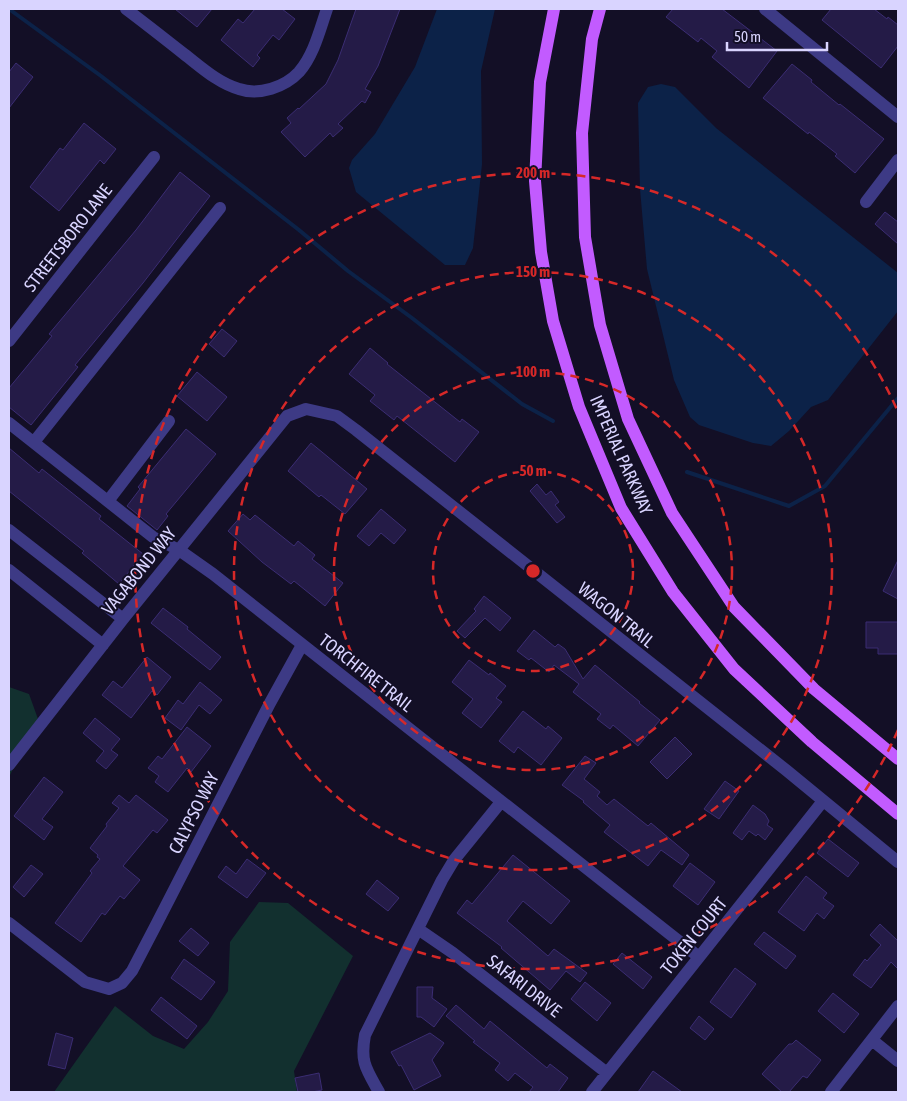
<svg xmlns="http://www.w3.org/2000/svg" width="907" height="1101" font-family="'Asap Condensed',sans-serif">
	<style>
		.green { fill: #12302f }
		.water { fill: #0c2248 }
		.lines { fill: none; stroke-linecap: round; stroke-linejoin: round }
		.stream { stroke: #0c2248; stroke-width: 4 }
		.building { fill: #241b47; stroke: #3b2d73 }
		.minor { stroke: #3d3a85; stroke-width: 12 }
		.major { stroke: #c25bff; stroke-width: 12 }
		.ring { fill: none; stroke: #d62828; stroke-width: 2.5; stroke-dasharray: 9 6 }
		.labels { text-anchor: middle; stroke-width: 4; stroke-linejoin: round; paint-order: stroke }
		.street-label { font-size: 18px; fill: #d9d4ff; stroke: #130f26 }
		.centre { fill: #d62828; stroke: #130f26; stroke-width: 2.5 }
		.ring-label { font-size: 15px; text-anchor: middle; font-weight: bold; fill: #d62828; stroke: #130f26; stroke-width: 4; stroke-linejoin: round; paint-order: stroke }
	</style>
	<rect width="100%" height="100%" fill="#130f26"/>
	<path class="green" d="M9,687L29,694L38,719L9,777Z
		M259,902L288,903L353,956L294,1071L297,1092H54L115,1006L153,1036L184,1049L208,1022L228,991L230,942Z"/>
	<path class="water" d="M437,9H495L481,71L482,164L473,248L465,265H445L356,192L349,168L352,160L375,134L415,67Z
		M661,84L675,87L716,128L898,273V311L828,400L811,407L789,431L771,446L753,443L699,425L690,417L674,380L647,269L640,189L638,103L648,87Z"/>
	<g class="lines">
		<path class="stream" d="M9,9L101,76L299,230L348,271L412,318L522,404L553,421
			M687,472L789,506L825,486L898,398"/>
	</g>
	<path class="building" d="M175,9H212L197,27Z
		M255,9H282L295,19L279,40L273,35L257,55L260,58L253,67L221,40L238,19L243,23Z
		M356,9H400L378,66L365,89L371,92L365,103L362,101L338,124L343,128L333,137L330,133L305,157L281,132L291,123L287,118L298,108L299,109L326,84L338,60Z
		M673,9H722L777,51L749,88L712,57L717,51L701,38L698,42L666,17Z
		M831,9H874L887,19L888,17L898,25V46L881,68L822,20Z
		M16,63L33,77L9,108V72Z
		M792,64L812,80L811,82L839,105L840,104L884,139L855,173L835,156L837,154L809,132L808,134L763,98Z
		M84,123L116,149L104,164L100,160L59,211L30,187L60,148L63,150Z
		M180,172L210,196L143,283L75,365L78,367L31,425L9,407V388L52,336L49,334L136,230Z
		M885,212L898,222V244L875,224Z
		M222,329L237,341L224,357L209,344Z
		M370,348L388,363L387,364L460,422L462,419L479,432L455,462L397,416L394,420L370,401L375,395L349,374Z
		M197,372L227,397L207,421L177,396Z
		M186,429L216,454L166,514L168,516L157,530L127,506L140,489L138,487Z
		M311,443L367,489L345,514L321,495L319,497L288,471Z
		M9,448L39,473L42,469L101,516L99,519L143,554L119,584L82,553L84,551L9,491Z
		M537,484L546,495L551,491L559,502L555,505L565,517L557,523L530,491Z
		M381,509L406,530L394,544L381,533L369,546L357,536Z
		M243,514L250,520L255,515L294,546L298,541L315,555L312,559L343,583L325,606L294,581L291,584L262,562L228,531Z
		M898,560V599L883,591Z
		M484,596L511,618L500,631L485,618L465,638L457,631L476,611L474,609Z
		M163,608L188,627L187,629L221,657L210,670L151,623Z
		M866,622H898V654H878V648H866Z
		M534,630L555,647L558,644L565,649L583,679L595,665L640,702L639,703L660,720L638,746L613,725L610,729L597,719L601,714L573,692L579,684L554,665L549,672L531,658L529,660L517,651Z
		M147,657L171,677L157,695L152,691L131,718L102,695L113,681L122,688Z
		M469,660L489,675L490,673L506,686L496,698L502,702L481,728L462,713L473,699L452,682Z
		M200,682L222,700L210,714L199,705L181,730L165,718L178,700L183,704Z
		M523,711L546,729L548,726L562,738L541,765L518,747L514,753L499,741Z
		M95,718L120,739L111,750L118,755L106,769L96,761L104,751L83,733Z
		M187,727L211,746L191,772L187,768L168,792L155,782L159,776L148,768L158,756L162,759Z
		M675,737L692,754L667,779L650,762Z
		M585,756L596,763L584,779L600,792L597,796L607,805L614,799L648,826L651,823L689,855L682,865L661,850L648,866L604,832L610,825L583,802L584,801L562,785Z
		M44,777L63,792L42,819L53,827L44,840L14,816Z
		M725,781L739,791L719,819L704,809Z
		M119,795L129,803L136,795L168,820L157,833L153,830L123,866L140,880L124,899L120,896L105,915L102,913L81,942L55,923L92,873L90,871L100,859L97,857L98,855L90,848L107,826L106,824L119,808L112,803Z
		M753,805L765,814L769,821L767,825L773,829L765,840L758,834L756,836L749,831L742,840L733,833Z
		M828,839L859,863L848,877L817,853Z
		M513,855L570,901L551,924L523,901L507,921L548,956L554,949L587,973L580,982L566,971L550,990L501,948L502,947L457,913L467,900L472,904Z
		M247,859L266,873L247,898L218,877L226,866L236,874Z
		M690,863L715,882L698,905L673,886Z
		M31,865L43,874L24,897L13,887Z
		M806,876L827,893L823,898L834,906L824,919L817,913L804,931L778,912Z
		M377,880L399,898L388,911L366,894Z
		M880,924L898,941V969L891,962L871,988L853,975L865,959L867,961L881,945L870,935Z
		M191,928L209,943L198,956L179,941Z
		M764,932L796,956L786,969L754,944Z
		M622,953L652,977L643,989L613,964Z
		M184,959L215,982L201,1000L171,978Z
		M735,968L756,984L731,1018L710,1002Z
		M585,982L611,1003L597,1021L571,999Z
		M417,987H433L432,998L447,1009L434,1027L421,1017H417Z
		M833,993L859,1014L844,1033L818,1011Z
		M161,997L197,1026L187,1039L151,1010Z
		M456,1005L484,1029L490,1021L547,1068L550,1064L568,1078L558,1092H529L533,1087L515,1073L508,1081L495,1070L500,1063L473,1042L475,1041L446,1016Z
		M699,1016L714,1029L705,1040L690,1028Z
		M56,1033L73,1038L65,1069L48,1065Z
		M430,1033L444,1043L432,1060L441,1076L414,1090L401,1065L399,1066L391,1052Z
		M796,1040L821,1060L807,1078L803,1076L789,1092H782L762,1074L789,1044H792Z
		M653,1071L682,1092H638Z
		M319,1073L322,1090L312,1092H298L295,1078Z"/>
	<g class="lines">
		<path class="minor" d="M126,9C146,24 165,39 184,54C201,67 218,83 239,89C259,96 285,87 299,72C314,55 320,29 327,9
			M765,9L898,117
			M866,202L898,160
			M9,341L154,157
			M9,423L153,537L179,550L213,574L699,957
			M34,442L220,208
			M108,501L169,421
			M9,530L123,619
			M9,570L103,645
			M9,765L123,619L287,416L306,409L337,416L356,430L786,770L898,862
			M9,923L85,982L109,989L122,983L132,971L156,925L270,703L302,645
			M418,929L453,953L607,1073
			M872,1040L898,1061
			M379,1092C366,1069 360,1062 365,1035L442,880L454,860L501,802
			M592,1092L823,801
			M831,1092L898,1006"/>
		<path class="major" d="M554,9L540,82L535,181L541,252L553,321L579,407L621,508L673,592L734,669L812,742L898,814
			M600,9L592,39L582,133L585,237L600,325L628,419L672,513L734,607L814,689L898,759"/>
	</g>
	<g class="ring">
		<circle cx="533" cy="571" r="100"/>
		<circle cx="533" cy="571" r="199"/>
		<circle cx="533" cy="571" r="299"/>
		<path d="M898 730A398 398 0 1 1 898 412"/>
	</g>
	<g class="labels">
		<g class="street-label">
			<text transform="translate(68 238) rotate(-52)" y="6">STREETSBORO LANE</text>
			<text transform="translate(621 455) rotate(66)" y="6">IMPERIAL PARKWAY</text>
			<text transform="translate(139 571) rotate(-51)" y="6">VAGABOND WAY</text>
			<text transform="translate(616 615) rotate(39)" y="6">WAGON TRAIL</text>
			<text transform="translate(366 673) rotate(38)" y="6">TORCHFIRE TRAIL</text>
			<text transform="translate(194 813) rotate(-63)" y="6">CALYPSO WAY</text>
			<text transform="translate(694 936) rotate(-51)" y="6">TOKEN COURT</text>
			<text transform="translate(524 986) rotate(38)" y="6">SAFARI DRIVE</text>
		</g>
	</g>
	<circle cx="533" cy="571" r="8" class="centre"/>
	<g class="ring-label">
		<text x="533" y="178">200 m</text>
		<text x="533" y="277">150 m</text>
		<text x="533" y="377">100 m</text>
		<text x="533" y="476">50 m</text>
	</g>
	<rect width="907" height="1101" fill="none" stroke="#d9d4ff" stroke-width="20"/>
	<path d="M727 42v8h100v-8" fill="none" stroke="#d9d4ff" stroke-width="2.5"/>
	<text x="734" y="42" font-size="15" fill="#d9d4ff" stroke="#130f26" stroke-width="4" paint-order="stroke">50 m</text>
</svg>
